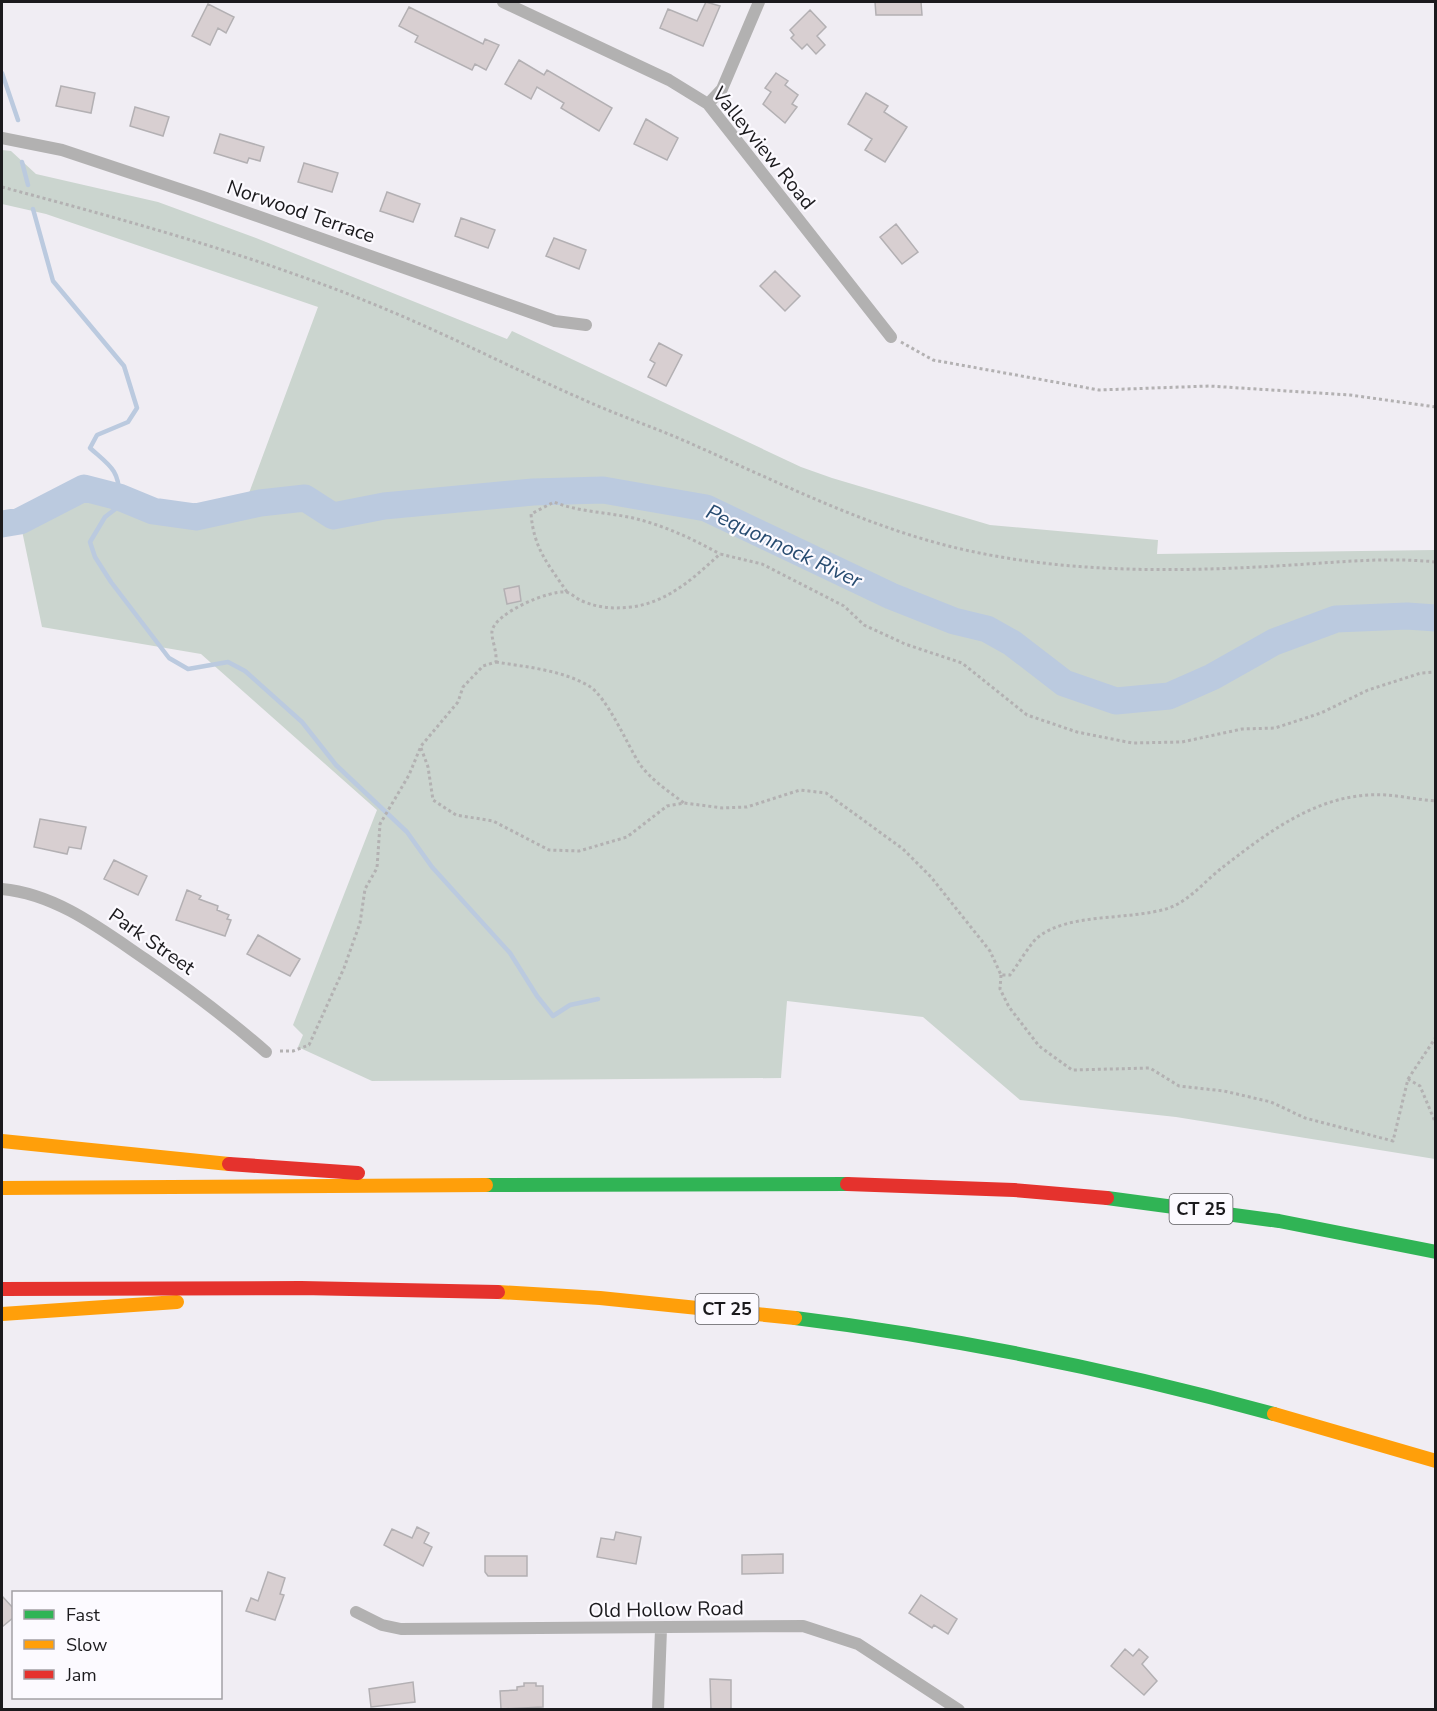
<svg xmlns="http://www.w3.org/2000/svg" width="1437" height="1711" font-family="'Nunito Sans',sans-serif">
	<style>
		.green { fill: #cbd5cf }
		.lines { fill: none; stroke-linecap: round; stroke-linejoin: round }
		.stream { stroke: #bbcadf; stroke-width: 4.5 }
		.river { stroke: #bbcadf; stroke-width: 27 }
		.building { fill: #d8cfd1; stroke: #b3b0b3; stroke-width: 1.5 }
		.path { stroke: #b3b1b2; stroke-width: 3; stroke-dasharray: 3 3; stroke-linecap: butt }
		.street { stroke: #b2b1b1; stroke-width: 12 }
		.fast { stroke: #30b455; stroke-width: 14 }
		.slow { stroke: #ff9f0a; stroke-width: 14 }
		.jam { stroke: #e5322d; stroke-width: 14 }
		.labels { text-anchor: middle; stroke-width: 4.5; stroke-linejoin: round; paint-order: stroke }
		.shield { fill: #fcfaff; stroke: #5e5d61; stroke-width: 1.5 }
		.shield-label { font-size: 18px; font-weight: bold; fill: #1b1a1d }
		.street-label { font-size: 20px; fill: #1b1a1d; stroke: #fcfaff }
		.water-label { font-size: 21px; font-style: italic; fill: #274b70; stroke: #fcfaff }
	</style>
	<rect width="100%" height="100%" fill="#f0edf3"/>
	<path class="green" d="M2,150L11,151L36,174L158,202L256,238L507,339L512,331L801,467L832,478L990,525L1158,540L1157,554L1435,550V1159L1176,1117L1020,1100L923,1017L787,1001L781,1078L372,1081L298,1047L303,1035L293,1025L377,810L201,654L42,627L20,521L84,488L119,497L215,509L249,493L318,307L46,214L2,204Z"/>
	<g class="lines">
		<path class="stream" d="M2,73L18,120
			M22,162L28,185
			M33,209L53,281L124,366L137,408L128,422L97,435L90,448C109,465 120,470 119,497
			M127,500L105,517L90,542L95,557L111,582L169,658L188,669L228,662L245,671L302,722L336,765L407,832L432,867L510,953L537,996L553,1016L570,1005L598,999"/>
		<path class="river" d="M2,524L20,521L84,488L119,497L153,511L196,517L260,503L305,498L333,516L384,506L533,492L603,490L706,508L891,596L954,621L987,629L1012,643L1064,683L1116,701L1169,696L1212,677L1274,642L1336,619L1407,616L1436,618"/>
	</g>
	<path class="building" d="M706,2L720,6L703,46L660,28L668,9L697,21Z
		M875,2H921L922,15H876Z
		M208,4L234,17L226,33L218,28L210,45L192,36Z
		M409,7L483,44L485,39L499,45L486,70L475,64L472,70L415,42L418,36L399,26Z
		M810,10L826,27L817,36L825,45L816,54L807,44L802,49L791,38L794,35L790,30Z
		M519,60L544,75L547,70L612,108L599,131L561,108L564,103L537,87L531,99L505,84Z
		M776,73L788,81L785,85L798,95L792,104L797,107L785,123L763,104L771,92L765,88Z
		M61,86L95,93L91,113L56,106Z
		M866,93L888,106L884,112L907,127L885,162L865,150L872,139L848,124Z
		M135,107L169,117L163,136L130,126Z
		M646,119L678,138L667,160L634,144Z
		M220,134L264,147L260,161L249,158L247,163L214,153Z
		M304,163L338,173L332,192L298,182Z
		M387,192L420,204L413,222L380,211Z
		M461,218L495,230L488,248L455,236Z
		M896,224L918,252L902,264L880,237Z
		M554,238L586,250L579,269L546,256Z
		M775,271L800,296L785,311L760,286Z
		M659,343L682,355L666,386L648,377L655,363L650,360Z
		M519,586L521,601L507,604L504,589Z
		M40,819L86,827L81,849L69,847L67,854L34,847Z
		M114,860L147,876L138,895L104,879Z
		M187,890L201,896L199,899L218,906L217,910L229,915L227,919L231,920L225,936L176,920Z
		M258,935L300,959L290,976L247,954Z
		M417,1527L429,1533L424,1543L432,1547L423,1566L384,1545L392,1529L412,1538Z
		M616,1532L641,1537L636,1564L597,1557L601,1538L614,1540Z
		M783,1554V1573L742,1574V1555Z
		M485,1556H527V1576H488L485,1572Z
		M268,1572L285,1578L280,1594L284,1595L275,1620L246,1611L251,1598L258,1601Z
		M921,1595L957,1619L948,1634L934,1625L932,1628L909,1613Z
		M2,1596L14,1609V1617L2,1627Z
		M1125,1649L1133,1656L1139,1649L1148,1657L1142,1664L1157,1681L1144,1695L1111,1666Z
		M710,1679L731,1680V1710H711Z
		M413,1682L415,1702L371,1707L369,1689Z
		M524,1683H536V1686H543V1707L501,1709L500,1691L517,1690V1687L524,1686Z"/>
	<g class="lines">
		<path class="path" d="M2,187C140,224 279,262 411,320C468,345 525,374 582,399C619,416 657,428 694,445C780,483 869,528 961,549C1069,574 1183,572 1292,565C1341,562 1387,557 1436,562
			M901,342L933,360L1099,390L1209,386L1350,395L1436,407
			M567,592C548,564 534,549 531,514L554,502C579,512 606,512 633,518C663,525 693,539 720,554
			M496,662C526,667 562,670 589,686C607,697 627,744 639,763C650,779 668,791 684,803
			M421,748L428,767L433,800L456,815L493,821L549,850L579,851L627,837L667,806L684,803L723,808L747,807L800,790L826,793L903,849L931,877L990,951L1001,975H1010C1017,966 1030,944 1037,938C1068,912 1129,921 1169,908C1189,901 1206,880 1223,867C1271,830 1322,791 1386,795C1402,796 1419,800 1436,801
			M1001,975L1000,989L1009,1007L1039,1046L1072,1070L1150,1068L1179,1086L1224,1091L1271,1102L1305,1118L1393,1141L1408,1079L1420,1086L1436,1124
			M280,1051H293L309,1045L344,968L360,923L365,889L377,868L380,824L409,775L421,746L458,702L463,687L483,666L496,662C497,650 491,639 492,631C495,613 549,590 566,592C571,593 577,599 582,601C599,608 613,609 631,607C667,603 695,577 720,554L762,564L844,606L864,625L905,644L962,663L1027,715L1077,732L1132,743L1182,742L1242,729L1275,728L1321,713L1368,690L1421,673L1436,672
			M1408,1079L1436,1037"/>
		<path class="street" d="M503,2L669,80L708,104L891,337
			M708,104L722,89L759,2
			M2,138L62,150L203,197L555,321L586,325
			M2,889C56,894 101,929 145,959C187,988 227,1018 266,1052
			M356,1612L382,1625L401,1629L803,1626L858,1644L959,1710
			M658,1710L661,1629"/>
		<path class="fast" d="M486,1185L847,1184
			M1107,1198L1279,1221L1436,1252
			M795,1318C957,1338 1117,1371 1274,1414"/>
		<path class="slow" d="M2,1141L229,1164
			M2,1188L486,1185
			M498,1292L600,1298L795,1318
			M2,1314L177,1302
			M1274,1414L1436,1461"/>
		<path class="jam" d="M229,1164L358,1173
			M847,1184L1014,1190L1107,1198
			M2,1289L301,1288L498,1292"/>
	</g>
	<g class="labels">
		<g class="shield">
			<rect x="1169.5" y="1194" width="63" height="30" rx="4.5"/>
			<rect x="695.5" y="1294" width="63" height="30" rx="4.5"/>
		</g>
		<g class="shield-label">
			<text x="1201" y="1215">CT 25</text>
			<text x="727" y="1315">CT 25</text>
		</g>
		<g class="street-label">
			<text transform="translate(764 148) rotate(51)" y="7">Valleyview Road</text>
			<text transform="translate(301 211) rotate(19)" y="7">Norwood Terrace</text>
			<text transform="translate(152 941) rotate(35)" y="7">Park Street</text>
			<text transform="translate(666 1609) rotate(-1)" y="7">Old Hollow Road</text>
		</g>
		<g class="water-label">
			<text transform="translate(784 546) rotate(25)" y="7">Pequonnock River</text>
		</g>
	</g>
	<rect width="1437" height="1711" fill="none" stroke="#1b1a1d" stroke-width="6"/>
	<rect x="12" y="1591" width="210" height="108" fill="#fcfaff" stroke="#a2a0a5" stroke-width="1.5"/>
	<rect x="24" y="1610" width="30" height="9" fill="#30b455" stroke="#a2a0a5" stroke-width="1.5"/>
	<text x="66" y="1621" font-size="18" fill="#1b1a1d">Fast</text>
	<rect x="24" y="1640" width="30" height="9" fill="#ff9f0a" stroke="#a2a0a5" stroke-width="1.5"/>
	<text x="66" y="1651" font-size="18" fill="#1b1a1d">Slow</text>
	<rect x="24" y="1670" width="30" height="9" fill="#e5322d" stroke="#a2a0a5" stroke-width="1.5"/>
	<text x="66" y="1681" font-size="18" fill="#1b1a1d">Jam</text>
</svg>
